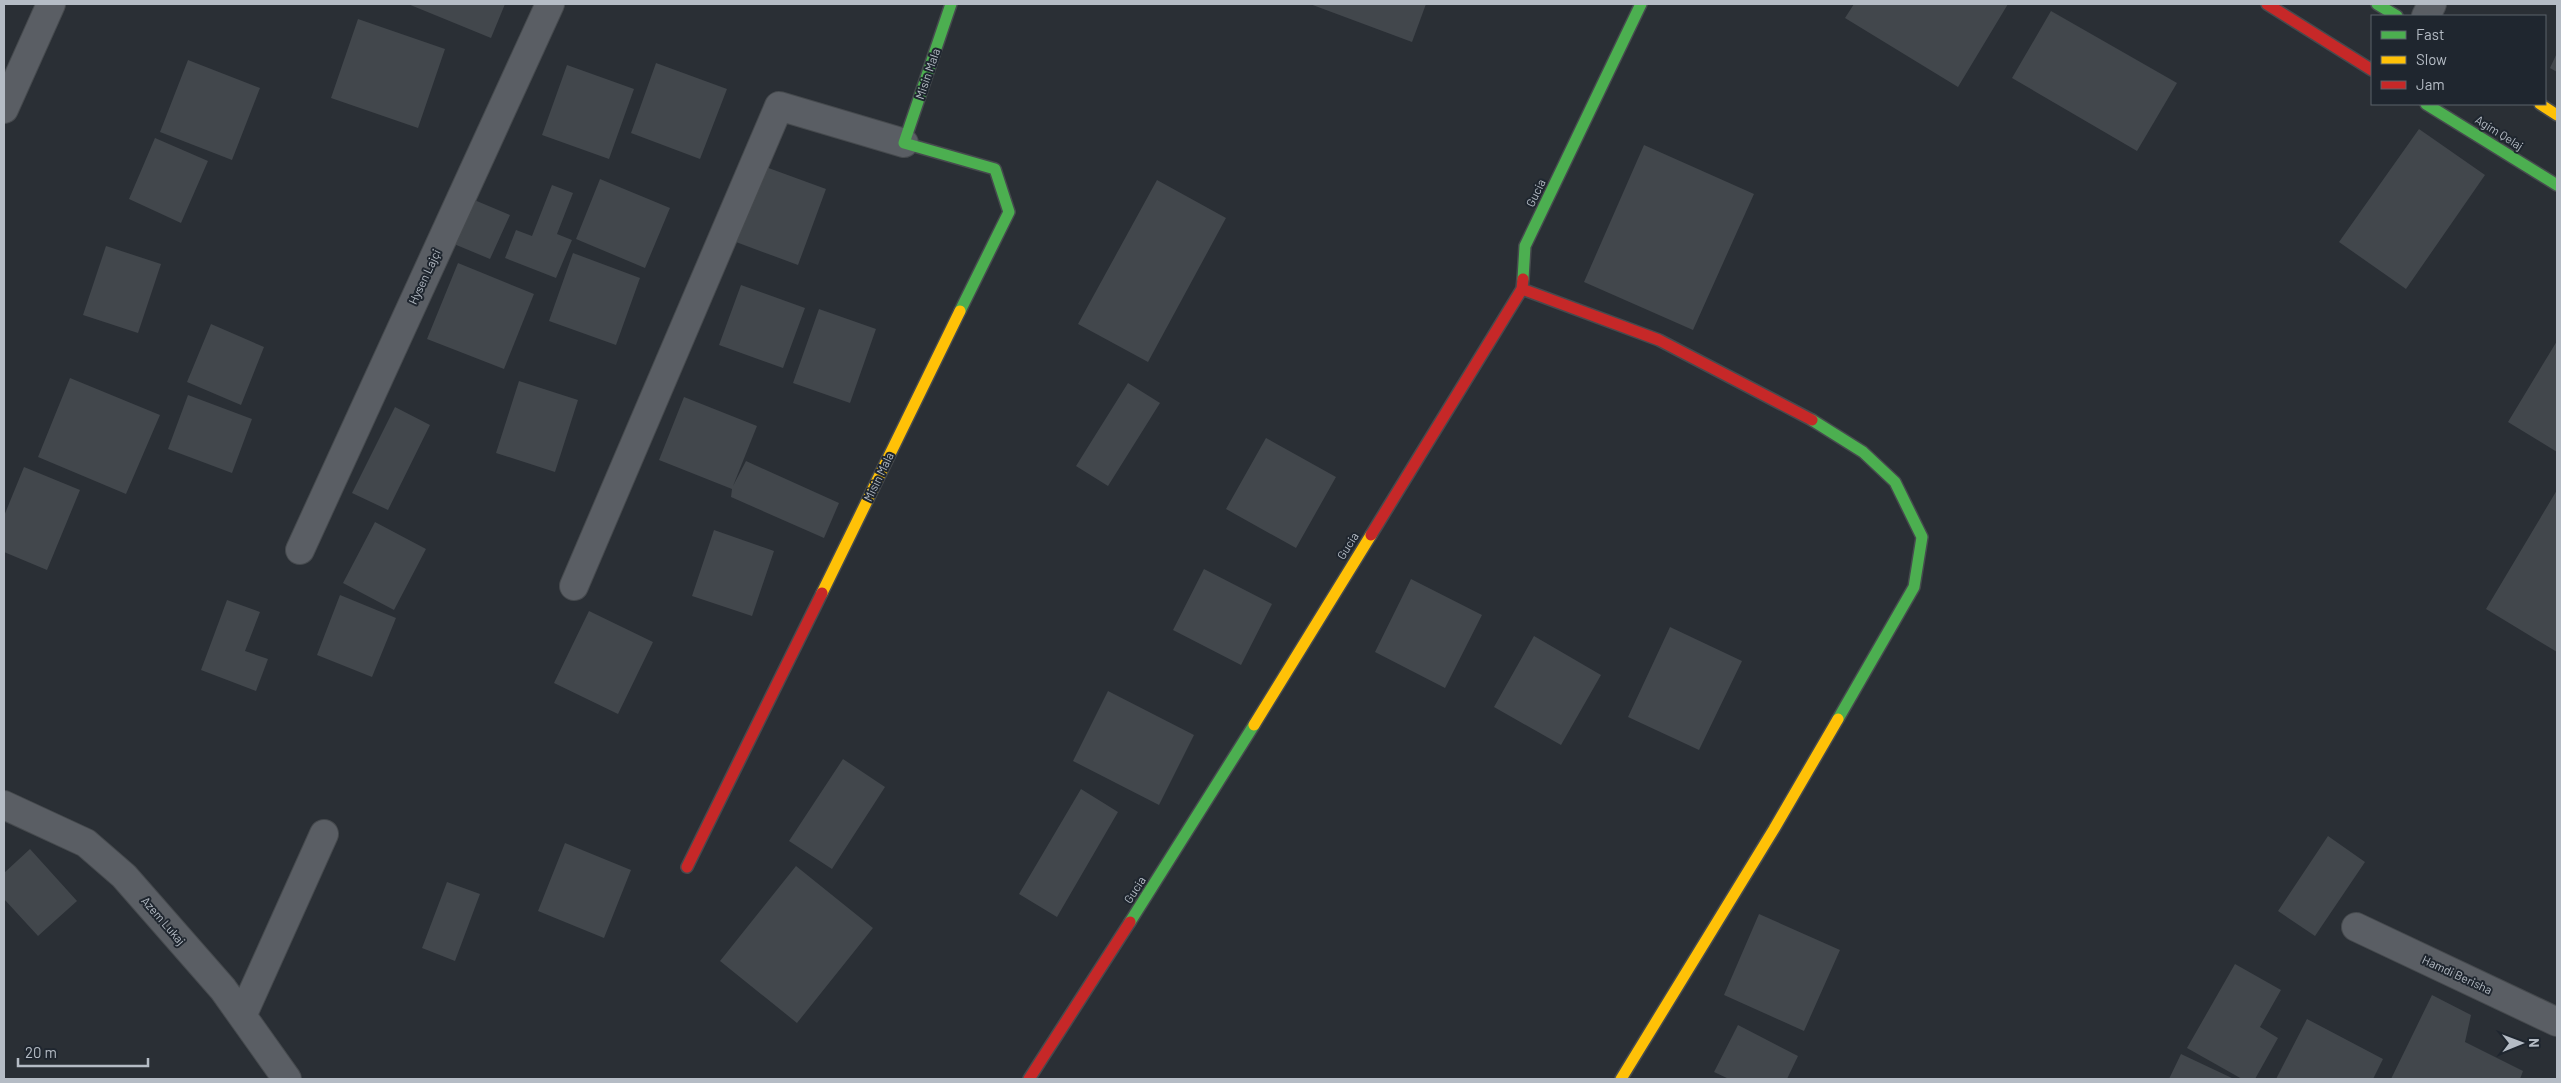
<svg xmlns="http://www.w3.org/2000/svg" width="2561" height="1083" font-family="Barlow,sans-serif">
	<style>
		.building { fill: #42474c }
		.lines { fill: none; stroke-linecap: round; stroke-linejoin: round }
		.street-casing { stroke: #464a4e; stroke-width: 30 }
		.fast-casing { stroke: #464a4e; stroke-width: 14 }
		.slow-casing { stroke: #464a4e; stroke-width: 14 }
		.jam-casing { stroke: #464a4e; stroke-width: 14 }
		.street { stroke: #5a5e64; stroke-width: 28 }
		.fast { stroke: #4caf50; stroke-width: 11 }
		.slow { stroke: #ffc107; stroke-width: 11 }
		.jam { stroke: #c62828; stroke-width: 11 }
		.labels { text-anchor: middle; stroke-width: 4; stroke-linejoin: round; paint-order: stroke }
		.street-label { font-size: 12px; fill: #b5bcc5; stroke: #1f262f }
	</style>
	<rect width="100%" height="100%" fill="#2a2f35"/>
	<path class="building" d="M408,4H505L491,38Z
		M1310,4H1426L1412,42Z
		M1854,4H2008L1958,87L1845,18Z
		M2051,11L2177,83L2137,151L2012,78Z
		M358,19L445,49L418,128L331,98Z
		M2557,53V72L2550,68Z
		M188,60L260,88L232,160L160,132Z
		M656,63L727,89L700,159L631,133Z
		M567,65L634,89L609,159L542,135Z
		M2419,129L2485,175L2406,289L2339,242Z
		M155,138L208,161L181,223L129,199Z
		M1644,145L1754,194L1693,330L1584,282Z
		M763,166L826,189L798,265L736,242Z
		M600,179L670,208L645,268L576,239Z
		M1157,180L1226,218L1148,362L1078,324Z
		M552,185L573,193L557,234L572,240L556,278L505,258L516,230L532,236Z
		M472,199L510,215L490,259L454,244Z
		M106,246L161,264L138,333L83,315Z
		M573,253L640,278L616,345L549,321Z
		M458,263L534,294L504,369L427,339Z
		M741,285L805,308L783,368L719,345Z
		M819,309L876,329L850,403L793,383Z
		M211,324L264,347L241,405L187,382Z
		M2557,341V452L2508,422Z
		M70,378L160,415L126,494L38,457Z
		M519,381L578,400L555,472L496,453Z
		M1128,383L1160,403L1108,486L1076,466Z
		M188,395L252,419L232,473L168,449Z
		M684,397L757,426L733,486L746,461L839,503L824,538L731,497L732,489L659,460Z
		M395,407L430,425L388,510L352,493Z
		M1266,438L1336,477L1296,548L1226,509Z
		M24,467L80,490L47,570L4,552V516Z
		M2557,490V652L2486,609Z
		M375,522L426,549L394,610L343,583Z
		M714,530L774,551L752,616L692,596Z
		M1204,569L1272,604L1241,665L1173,630Z
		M1411,579L1482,615L1445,688L1375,652Z
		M340,595L396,618L372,677L317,655Z
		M227,600L260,612L245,651L268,659L256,691L201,670Z
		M589,611L653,642L618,714L554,683Z
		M1670,627L1742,661L1699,750L1628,717Z
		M1534,636L1601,675L1561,745L1494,707Z
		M1108,691L1194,735L1159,805L1073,761Z
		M843,759L885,787L832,869L789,841Z
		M1081,789L1118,812L1057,917L1019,894Z
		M2328,836L2365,862L2315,936L2278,911Z
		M565,843L631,870L604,938L538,911Z
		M30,849L77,901L38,936L4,899V873Z
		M796,866L873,928L797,1023L720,961Z
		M447,882L480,894L455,961L422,948Z
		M1759,914L1840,950L1804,1031L1724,995Z
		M2235,964L2281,990L2260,1027L2278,1038L2255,1079H2242L2187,1048Z
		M2432,995L2471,1015L2465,1042L2523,1071L2520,1079H2391Z
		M2307,1019L2383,1059L2373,1079H2276Z
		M1738,1025L1798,1056L1787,1079H1729L1714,1072Z
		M2181,1054L2234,1079H2169Z"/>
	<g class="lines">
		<g class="street-casing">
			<path id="street" d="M2426,16L2432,4
				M4,109L51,4
				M300,550L550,4
				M574,586L779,106L904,143
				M4,805L86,843L124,876L223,989L287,1079
				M2356,927L2557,1022
				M243,1014L324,834"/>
		</g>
		<g class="fast-casing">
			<path id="fast" d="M951,4L904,143L995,169L1009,212L960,311
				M2377,4L2397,16
				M2426,104L2557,185
				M1523,279L1525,246L1641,4
				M1812,420L1863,452L1895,482L1922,537L1914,587L1838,719
				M1130,922L1254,725"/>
		</g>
		<g class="slow-casing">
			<path id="slow" d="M2540,104L2557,115
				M822,593L960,311
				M1254,725L1371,535
				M1621,1079L1774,829L1838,719"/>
		</g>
		<g class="jam-casing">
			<path id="jam" d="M2267,4L2372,70
				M1522,289L1659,340L1812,420
				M1371,535L1522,289L1523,279
				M687,867L822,593
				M1029,1079L1130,922"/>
		</g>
		<use href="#street" class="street"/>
		<use href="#fast" class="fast"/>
		<use href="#slow" class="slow"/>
		<use href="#jam" class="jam"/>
	</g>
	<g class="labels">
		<g class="street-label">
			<text transform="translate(928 74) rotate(-71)" y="4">Misin Mala</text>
			<text transform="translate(2499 133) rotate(32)" y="4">Agim Qelaj</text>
			<text transform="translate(1536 193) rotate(-64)" y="4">Gucia</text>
			<text transform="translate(425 277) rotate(-65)" y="4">Hysen Lajçi</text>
			<text transform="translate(879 477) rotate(-64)" y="4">Misin Mala</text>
			<text transform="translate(1348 546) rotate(-58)" y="4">Gucia</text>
			<text transform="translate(1135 890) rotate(-57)" y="4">Gucia</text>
			<text transform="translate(163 921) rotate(49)" y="4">Azem Lukaj</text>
			<text transform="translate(2457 975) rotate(25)" y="4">Hamdi Berisha</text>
		</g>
	</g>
	<rect width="2561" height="1083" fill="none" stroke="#b5bcc5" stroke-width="10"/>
	<rect x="2371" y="15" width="175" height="90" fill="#1f262f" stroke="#5b626b"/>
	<rect x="2381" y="31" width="25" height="8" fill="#4caf50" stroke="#5b626b"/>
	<text x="2416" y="40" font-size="15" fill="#b5bcc5">Fast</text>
	<rect x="2381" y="56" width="25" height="8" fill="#ffc107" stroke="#5b626b"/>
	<text x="2416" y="65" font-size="15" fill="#b5bcc5">Slow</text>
	<rect x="2381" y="81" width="25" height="8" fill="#c62828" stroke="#5b626b"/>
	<text x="2416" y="90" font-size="15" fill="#b5bcc5">Jam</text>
	<g transform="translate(2521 1043) rotate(89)" stroke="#1f262f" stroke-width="4" paint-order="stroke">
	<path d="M0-4L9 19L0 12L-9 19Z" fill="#b5bcc5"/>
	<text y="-8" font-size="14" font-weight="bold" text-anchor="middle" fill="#b5bcc5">N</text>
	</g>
	<path d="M18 1058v8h130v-8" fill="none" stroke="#b5bcc5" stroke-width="2.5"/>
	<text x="25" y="1058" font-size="15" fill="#b5bcc5" stroke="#1f262f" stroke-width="4" paint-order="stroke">20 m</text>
</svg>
